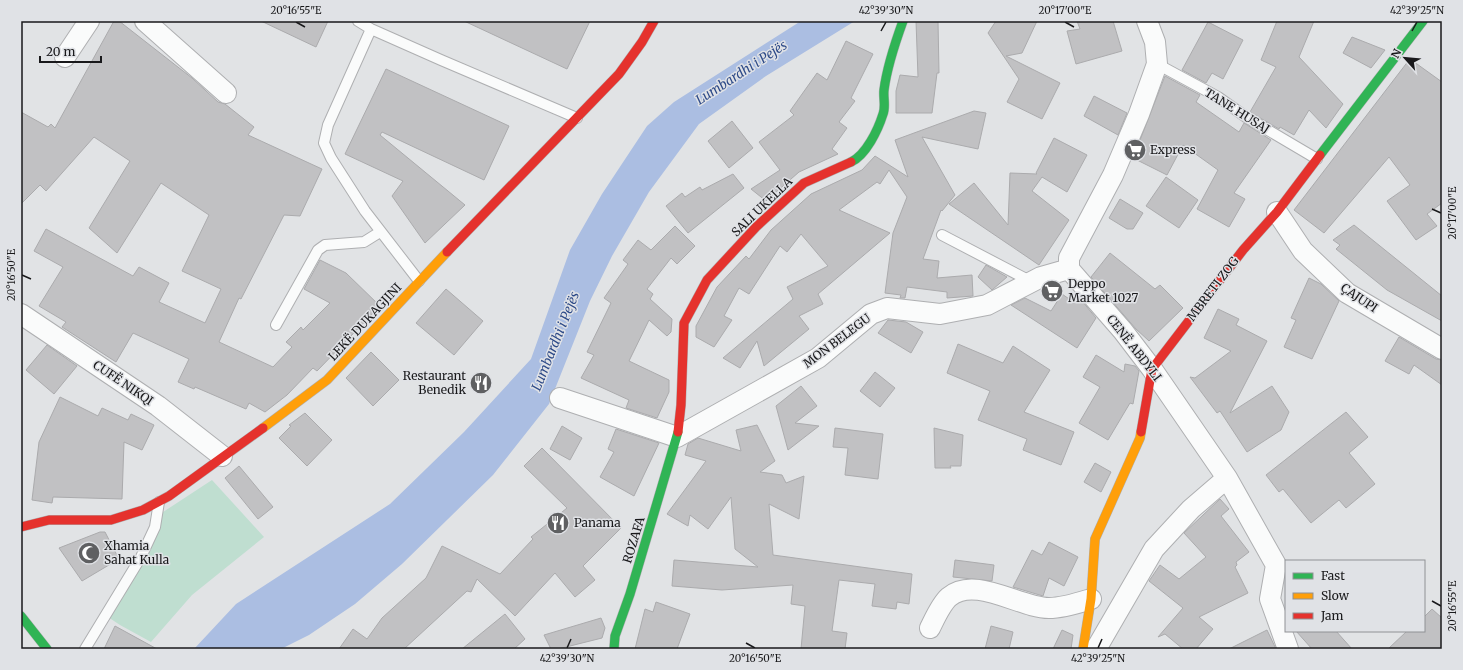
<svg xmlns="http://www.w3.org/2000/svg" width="1463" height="670" font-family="Merriweather,serif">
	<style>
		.green { fill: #bfded0 }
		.water { fill: #abbee2 }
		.building { fill: #c1c1c3; stroke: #ababad }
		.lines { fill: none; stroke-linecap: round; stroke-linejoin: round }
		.lane-casing { stroke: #aeafb1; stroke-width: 12 }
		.street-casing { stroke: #aeafb1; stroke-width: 22 }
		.fast-casing { stroke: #aeafb1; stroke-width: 10 }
		.slow-casing { stroke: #aeafb1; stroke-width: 10 }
		.jam-casing { stroke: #aeafb1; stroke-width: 10 }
		.lane { stroke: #fafbfb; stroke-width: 10 }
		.street { stroke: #fafbfb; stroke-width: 20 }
		.fast { stroke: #30b455; stroke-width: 9 }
		.slow { stroke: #ff9f0a; stroke-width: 9 }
		.jam { stroke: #e5322d; stroke-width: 9 }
		.ticks { fill: none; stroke: #19191b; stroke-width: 1.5 }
		.labels { text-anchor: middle; stroke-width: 3; stroke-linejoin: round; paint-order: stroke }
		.street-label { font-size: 12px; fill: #19191b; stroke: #e0e2e6 }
		.poi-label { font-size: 12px; fill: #19191b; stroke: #e0e2e6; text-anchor: start }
		.water-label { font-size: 13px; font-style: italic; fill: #2d4a88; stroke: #e0e2e6 }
		.neatline { fill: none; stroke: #19191b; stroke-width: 1.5 }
		.ticks-label { font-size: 10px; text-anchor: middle; fill: #19191b }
	</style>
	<rect width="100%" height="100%" fill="#e1e3e5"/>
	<path class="green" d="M212,480L264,537L192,595L151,642L120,625L105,615L157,516Z"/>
	<path class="water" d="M801,21H855L766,76L699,124L649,192L612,256L590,301L549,404L493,475L402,564L355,604L309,635L281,649H194L236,604L390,504L464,432L531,359L570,250L602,194L647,126L674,102Z"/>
	<path class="building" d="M114,21H119L192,78L218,102L225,104L254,127L248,135L322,169L300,216L284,215L241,299L239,298L219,342L273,367L292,347L286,342L301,327L303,330L330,303L304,289L320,260L346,273L380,306L317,371L313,368L287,395L265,412L249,403L246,409L195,387L194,389L178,382L189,359L133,333L116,362L62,327L66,322L39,306L63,267L34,251L46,229L133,276L139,267L169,283L159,302L205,323L221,289L182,271L209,215L161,183L117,253L89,228L130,161L94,137L46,191L40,185L21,204V112L48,127L51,124L55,128Z
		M261,21H328L316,47Z
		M464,21H590L567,69Z
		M916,21H938L939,73H937L932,113H896V91L900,75L918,77Z
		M996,21H1037L1022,53L1006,56L1060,83L1042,119L1007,102L1019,79L988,33Z
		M1077,21H1113L1122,51L1076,64L1067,31L1080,29Z
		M1277,21H1314L1299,57L1343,104L1326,128L1309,110L1294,135L1280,127L1279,129L1250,112L1276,67L1261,60Z
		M1208,22L1243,40L1223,79L1212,73L1206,83L1182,70Z
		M1352,37L1385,50L1371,68L1343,53Z
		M846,41L873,54L851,98L855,101L839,122L847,128L832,149L838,154L799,172L766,201L751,189L780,170L759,142L794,115L790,111L817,73L827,80Z
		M1409,60L1417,64L1442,82V203L1427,214L1437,226L1416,240L1387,201L1410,185L1389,157L1324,233L1294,210Z
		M386,69L509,126L484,180L382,132L380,135L465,205L425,243L392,196L403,181L345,154Z
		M1165,76L1200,95L1196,102L1239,132L1244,123L1271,140L1234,193L1245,199L1229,227L1197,209L1218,170L1183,145L1167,175L1133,158Z
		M1094,96L1127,113L1118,135L1084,116Z
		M974,111L986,113L978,149L922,137L955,195L942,211L941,210L923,259L939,261L937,278L972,275L973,296L947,298V292L907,287L905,298H900L901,295L885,293L893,233L907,197L889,170L880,184L877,182L839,210L890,233L818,294L823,304L799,316L809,329L764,366L757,341L740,368L723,358L793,299L787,287L828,266L801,234L787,252L780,246L749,294L739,288L724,316L732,320L714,347L696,337V326L717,287L746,256L749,259L771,230L811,194L862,170L875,156L908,177L895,140Z
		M732,121L753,148L729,168L708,141Z
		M1054,138L1087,155L1067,192L1042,177L1032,191L1069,220L1039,265L949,204L974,183L1008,225L1010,173L1037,174L1036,173Z
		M733,174L744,188L688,233L666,206L682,193L685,197L700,187L702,190Z
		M1166,177L1198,200L1179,228L1146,206Z
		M1120,199L1143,213L1133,229H1127L1109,218Z
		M1354,225L1442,296V321L1387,290L1336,249L1340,245L1333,240Z
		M675,226L695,246L677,264L671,258L647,289L653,294L650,299L672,319L671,332L667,336L649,320L629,361L669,380V392L657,418L626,408L629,400L581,378L594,355L587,352L611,303L604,298L628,264L623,260L638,240L651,250Z
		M1110,253L1155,289L1160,285L1183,308L1149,341L1136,329L1091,277Z
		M986,265L1007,277L992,290L978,277Z
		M1309,278L1321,284L1339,301L1312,359L1284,347L1296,320L1291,318Z
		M446,289L483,321L454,355L416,323Z
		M1062,294L1072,301L1077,295L1096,318L1077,348L1011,305L1025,298L1051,311Z
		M1218,309L1239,319L1236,325L1267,341L1230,413L1272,386L1289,412L1281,430L1247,452L1220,411L1217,413L1190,377L1195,378L1231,351L1204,338Z
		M888,320L906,322L923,332L911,353L878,333Z
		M1399,337L1436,359L1442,360V385L1414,365L1409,374L1385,361Z
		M958,344L1003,363L1013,346L1050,370L1024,412L1074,432L1061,465L1023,450L1027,439L978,420L990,391L947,373Z
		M47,345L77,366L54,394L26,370Z
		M371,352L399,380L373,406L346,378Z
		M1096,355L1124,372L1125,364L1135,366L1139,371L1133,404L1130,403L1108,440L1079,423L1100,387L1083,377Z
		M875,372L895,388L880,407L860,391Z
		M801,386L817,406L795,423L819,426L788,450L776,406Z
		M60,397L98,416L102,408L128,420L131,414L154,425L142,450L124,442L122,499L53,497L52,503L32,500L39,442Z
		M1346,412L1368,437L1349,453L1375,484L1346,508L1339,500L1311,523L1283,489L1279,492L1266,475Z
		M305,413L332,440L307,466L279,438L291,426L289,425Z
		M757,425L775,461L760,472L782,475L786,483L804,476L799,519L769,504L773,555L912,574L909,604L897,602L896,609L872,606L875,584L839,580L832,631L847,633L845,649H801L805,606L791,604L793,585L722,590L672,586L674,560L758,567L735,549L731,497L708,529L690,515L688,526L667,514L706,461L685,455L688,444L698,438L741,451L736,430Z
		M562,426L582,438L570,460L550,449Z
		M835,428L883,434L878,479L845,475L848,448L833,447Z
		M934,428L963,435L961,466H950L951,468H935Z
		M616,429L659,443L634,496L600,477L614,452L608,449Z
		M542,448L621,528L583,566L595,580L575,597L555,573L515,616L477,579L471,592L467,591L404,649H339L353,629L367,639L382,618L426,578L442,546L500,574L533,539L531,537L567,508L524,466Z
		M1095,463L1111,472L1101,492L1084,482Z
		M239,466L273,507L258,519L225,478Z
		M1220,499L1229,509L1221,516L1249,552L1236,562L1237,565L1235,567L1248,593L1199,617L1213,629L1196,649H1183L1165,634L1158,637L1183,608L1149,581L1160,565L1179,579L1206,557L1184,533Z
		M100,532H105L119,559L82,581L59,548Z
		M1049,542L1078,557L1064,586L1049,578L1043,596L1013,587L1032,550L1042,555Z
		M955,560L994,565L992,581L953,577Z
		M656,602L690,614L677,649H635L645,609L653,612Z
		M1432,609L1442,618V649H1388L1407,631H1424V617Z
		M505,614L525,639L514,649H462Z
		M601,618L605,628L602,638L558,649H551L544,635Z
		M115,626L157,649H104Z
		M991,626L1013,632L1009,649H985Z
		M1062,630L1073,635L1071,649H1053Z
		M1267,630L1276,649H1229Z
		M1296,631H1336L1352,649H1312Z"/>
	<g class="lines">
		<g class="lane-casing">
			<path id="lane" d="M358,21L371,29L441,60L577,118
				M371,29L328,125L324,143L331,158L365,211L419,281
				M1157,64L1218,97L1246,117L1317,159
				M942,235L1032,282
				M276,325L318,250L325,245L364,242L380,232
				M85,649L141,557L155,527L159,502"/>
		</g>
		<g class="street-casing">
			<path id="street" d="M145,21L226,93
				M1147,21L1155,42L1157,64L1139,114L1113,175L1069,258V269L1123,331L1152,369L1227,478L1276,565L1270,599L1288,649
				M65,57L89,21
				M1277,212L1303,251L1347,293L1442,349
				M21,314L158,406L222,456
				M560,398L677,437L818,358L871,314L887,308L940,314L987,305L1041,277L1069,269
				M930,628C935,618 941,604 949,597C975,575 1020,608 1049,608C1063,608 1078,603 1091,599
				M1096,649L1154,549L1191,509L1227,478"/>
		</g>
		<g class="fast-casing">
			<path id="fast" d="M1320,155L1423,21
				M851,162C866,155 878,130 883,114C886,107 883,97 884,90C887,66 895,43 903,21
				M21,616L47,649
				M614,649L615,636L630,594L678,432"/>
		</g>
		<g class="slow-casing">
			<path id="slow" d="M263,428L327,380L447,252
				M1083,649L1091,599L1095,539L1140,438L1141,432"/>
		</g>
		<g class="jam-casing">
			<path id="jam" d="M447,252L619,74L642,42L654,21
				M678,432L681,405L684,323L707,280L756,227L804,183L851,162
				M1141,432L1152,369L1243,250L1277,212L1320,155
				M21,527L49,520H111L143,510L169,496L263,428"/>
		</g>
		<use href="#lane" class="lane"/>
		<use href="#street" class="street"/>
		<use href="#fast" class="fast"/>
		<use href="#slow" class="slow"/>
		<use href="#jam" class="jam"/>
	</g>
	<path class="ticks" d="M296,22L305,27M1065,22L1074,27M881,31L886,22M1412,31L1417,22M1432,209L1441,213M22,275L31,279M1432,601L1441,606M746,643L755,648M567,648L571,639M1098,648L1102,639"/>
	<defs>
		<g id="supermarket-disc" transform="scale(1.15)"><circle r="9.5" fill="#5f6062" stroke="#e0e2e6"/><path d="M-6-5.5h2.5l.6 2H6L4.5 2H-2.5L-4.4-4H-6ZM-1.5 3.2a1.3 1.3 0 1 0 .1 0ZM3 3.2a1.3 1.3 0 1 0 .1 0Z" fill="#fff"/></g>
		<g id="restaurant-disc" transform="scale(1.15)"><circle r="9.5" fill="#5f6062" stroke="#e0e2e6"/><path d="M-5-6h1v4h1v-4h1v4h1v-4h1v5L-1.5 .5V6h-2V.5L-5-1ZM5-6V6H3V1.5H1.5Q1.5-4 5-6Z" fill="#fff"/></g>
		<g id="mosque-disc" transform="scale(1.15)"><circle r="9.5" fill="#5f6062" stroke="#e0e2e6"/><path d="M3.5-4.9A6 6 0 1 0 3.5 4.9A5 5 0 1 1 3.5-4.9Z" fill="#fff"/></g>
	</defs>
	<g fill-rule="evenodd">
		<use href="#supermarket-disc" x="1135" y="150"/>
		<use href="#supermarket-disc" x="1052" y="291"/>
		<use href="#restaurant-disc" x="481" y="383"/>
		<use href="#restaurant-disc" x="558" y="523"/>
		<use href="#mosque-disc" x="89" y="553"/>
	</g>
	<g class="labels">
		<g class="street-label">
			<text transform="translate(1237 111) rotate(32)" y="4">TANE HUSAJ</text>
			<text transform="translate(762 207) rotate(-44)" y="4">SALI UKELLA</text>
			<text transform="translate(1213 289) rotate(-53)" y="4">MBRETI ZOG</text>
			<text transform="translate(1359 298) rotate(34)" y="4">ÇAJUPI</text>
			<text transform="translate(365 322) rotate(-47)" y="4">LEKË DUKAGJINI</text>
			<text transform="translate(837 341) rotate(-37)" y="4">MON BELEGU</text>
			<text transform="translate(1134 348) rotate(52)" y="4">CENË ABDYLI</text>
			<text transform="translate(123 383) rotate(34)" y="4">CUFË NIKQI</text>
			<text transform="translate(634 540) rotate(-73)" y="4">ROZAFA</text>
		</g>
		<g class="poi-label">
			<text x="1150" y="154">Express</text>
			<text x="1068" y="288">Deppo<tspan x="1068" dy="14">Market 1027</tspan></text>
			<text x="466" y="380" text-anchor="end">Restaurant<tspan x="466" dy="14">Benedik</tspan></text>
			<text x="574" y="527">Panama</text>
			<text x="104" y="550">Xhamia<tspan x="104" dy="14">Sahat Kulla</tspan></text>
		</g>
		<g class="water-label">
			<text transform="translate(741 72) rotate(-33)" y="5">Lumbardhi i Pejës</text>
			<text transform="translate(555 341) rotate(-68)" y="5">Lumbardhi i Pejës</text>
		</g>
	</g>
	<rect width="1463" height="670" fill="none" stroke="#e0e2e6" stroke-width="44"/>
	<rect x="1285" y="560" width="140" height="72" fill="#e0e2e6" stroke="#909295"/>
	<rect x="1293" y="573" width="20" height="6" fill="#30b455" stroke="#909295"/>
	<text x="1321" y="580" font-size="12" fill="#19191b">Fast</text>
	<rect x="1293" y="593" width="20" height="6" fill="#ff9f0a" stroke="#909295"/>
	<text x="1321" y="600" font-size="12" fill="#19191b">Slow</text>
	<rect x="1293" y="613" width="20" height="6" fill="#e5322d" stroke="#909295"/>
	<text x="1321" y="620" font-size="12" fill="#19191b">Jam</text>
	<g transform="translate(1405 58) rotate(297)" stroke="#e0e2e6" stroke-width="3" paint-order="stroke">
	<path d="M0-3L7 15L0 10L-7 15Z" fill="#19191b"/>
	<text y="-6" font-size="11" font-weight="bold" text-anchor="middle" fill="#19191b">N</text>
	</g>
	<path d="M40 56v6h61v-6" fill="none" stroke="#19191b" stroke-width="2"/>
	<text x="46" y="56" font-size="12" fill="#19191b" stroke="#e0e2e6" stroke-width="3" paint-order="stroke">20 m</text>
	<rect x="22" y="22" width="1419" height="626" class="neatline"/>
	<g class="ticks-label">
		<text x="296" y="14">20°16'55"E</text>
		<text x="886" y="14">42°39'30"N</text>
		<text x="1065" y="14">20°17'00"E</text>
		<text x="1417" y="14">42°39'25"N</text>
		<text transform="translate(1452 213) rotate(-90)" y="4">20°17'00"E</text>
		<text transform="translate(11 275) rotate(-90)" y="4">20°16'50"E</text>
		<text transform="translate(1452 606) rotate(-90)" y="4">20°16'55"E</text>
		<text x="567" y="662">42°39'30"N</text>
		<text x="755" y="662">20°16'50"E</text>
		<text x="1098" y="662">42°39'25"N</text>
	</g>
</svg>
